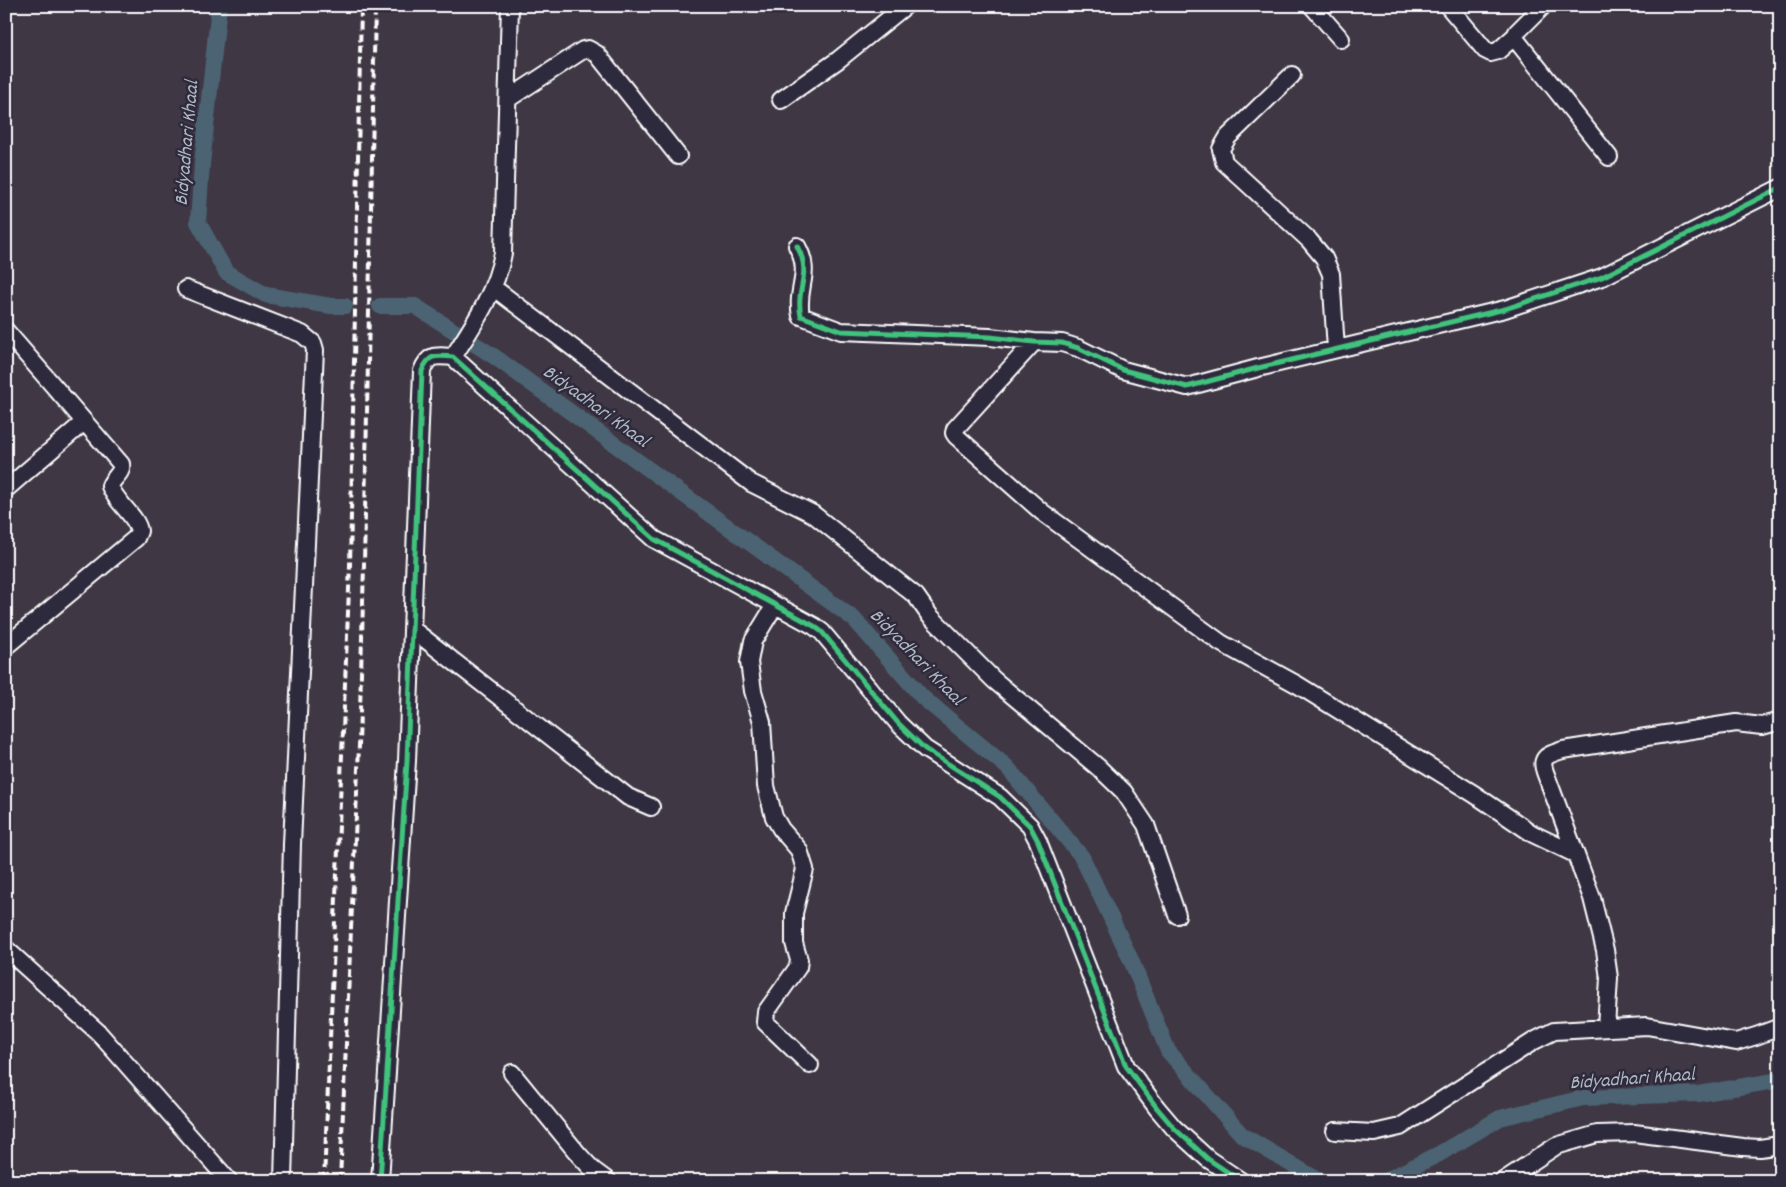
<svg xmlns="http://www.w3.org/2000/svg" width="1786" height="1187" font-family="Dekko,sans-serif">
	<style>
		.lines { fill: none; stroke-linecap: round; stroke-linejoin: round }
		.canal { stroke: #4b6473; stroke-width: 16 }
		.minor-casing { stroke: #fff; stroke-width: 20 }
		.minor { stroke: #2f2a3d; stroke-width: 16 }
		.rail { stroke: #fff; stroke-width: 4; stroke-dasharray: 8 4; stroke-linecap: butt }
		.cycleway-casing { stroke: #2f2a3d; stroke-width: 8 }
		.cycleway { stroke: #40c37c; stroke-width: 5 }
		.labels { text-anchor: middle; stroke-width: 5; stroke-linejoin: round; paint-order: stroke }
		.water-label { font-size: 20px; font-style: italic; fill: #aeb9c0; stroke: #2f2a3d }
	</style>
	<rect width="100%" height="100%" fill="#403744"/>
	<filter id="ink" filterUnits="userSpaceOnUse"><feTurbulence type="fractalNoise" baseFrequency=".02" numOctaves="2"/><feDisplacementMap in="SourceGraphic" scale="10" xChannelSelector="R" yChannelSelector="G"/><feConvolveMatrix kernelMatrix="1 2 1 2 8 2 1 2 1" color-interpolation-filters="sRGB"/></filter>
	<g filter="url(#ink)">
		<g class="lines">
			<path class="canal" d="M219,6L202,164L198,222L226,272L266,295L331,306H345
				M380,306H415L495,357L854,619L923,698L1007,767L1082,857L1131,960L1168,1051L1242,1135L1316,1179L1322,1181
				M1385,1181L1439,1154L1500,1118L1583,1098L1698,1094L1780,1080"/>
			<g class="minor-casing">
				<path id="minor" d="M1312,6L1341,39
					M1448,6L1485,50L1491,53L1498,51L1515,36
					M1543,6L1517,32L1515,36L1517,41L1609,157
					M1292,75L1228,137L1221,149L1224,162L1309,240L1324,258L1331,274L1336,349
					M508,99L583,50L588,49L597,54L678,156
					M781,100L838,60L905,6
					M797,246C813,275 795,287 801,316L841,331L990,337L1034,342L1062,343L1078,348L1123,370L1187,387L1258,368L1505,309L1602,277L1780,188
					M494,288L751,483L813,514L916,596L930,616L994,680L1099,768L1124,792L1146,825L1177,915
					M186,289L302,334L313,343L315,350L292,844L283,1181
					M6,331L121,464C123,474 113,477 110,486C115,502 137,516 139,531L136,538L6,646
					M1034,342L955,429L954,433L956,436L1042,512L1221,643L1298,685L1474,794L1533,834L1575,854
					M453,357C474,324 496,292 503,253L510,6
					M6,489L84,422
					M775,605L753,641L749,662L753,691L762,722L766,786L774,817L781,829L799,850L805,869L794,913V943L799,960L798,967L766,1012L765,1022L810,1065
					M412,629L628,797L651,807
					M6,949L98,1032L229,1181
					M1606,1028L1609,978L1605,950L1592,898L1545,772C1539,756 1550,754 1563,750L1736,723L1762,726L1780,721
					M512,1073L579,1155L593,1170L608,1181
					M1335,1131L1374,1133L1400,1127L1534,1041L1554,1031L1647,1026L1736,1042L1756,1036L1780,1027
					M380,1181L407,761L422,371C429,353 436,356 453,357L654,539L814,626L822,632L898,723L925,749L1000,797L1030,826L1038,841L1126,1066L1157,1108L1174,1128L1208,1159L1241,1181
					M1503,1181L1556,1146L1597,1134L1634,1133L1743,1147L1760,1148L1780,1145"/>
			</g>
			<use href="#minor" class="minor"/>
			<path class="rail" d="M324,1181L350,565L361,6
				M340,1181L359,746L364,565L375,6"/>
			<g class="cycleway-casing">
				<path id="cycleway" d="M797,246C813,275 795,287 801,316L841,331L990,337L1034,342L1062,343L1078,348L1123,370L1187,387L1258,368L1505,309L1602,277L1780,188
					M380,1181L407,761L422,371C429,353 436,356 453,357L654,539L814,626L822,632L898,723L925,749L1000,797L1030,826L1038,841L1126,1066L1157,1108L1174,1128L1208,1159L1241,1181"/>
			</g>
			<use href="#cycleway" class="cycleway"/>
		</g>
	</g>
	<g class="labels">
		<g class="water-label">
			<text transform="translate(185 143) rotate(-85)" y="7">Bidyadhari Khaal</text>
			<text transform="translate(597 405) rotate(36)" y="7">Bidyadhari Khaal</text>
			<text transform="translate(918 656) rotate(46)" y="7">Bidyadhari Khaal</text>
			<text transform="translate(1632 1077) rotate(-4)" y="7">Bidyadhari Khaal</text>
		</g>
	</g>
	<rect width="1786" height="1187" fill="none" stroke="#2f2a3d" stroke-width="25"/>
	<rect x="12" y="12" width="1761" height="1162" fill="none" stroke="#fff" stroke-width="2" filter="url(#ink)"/>
</svg>
